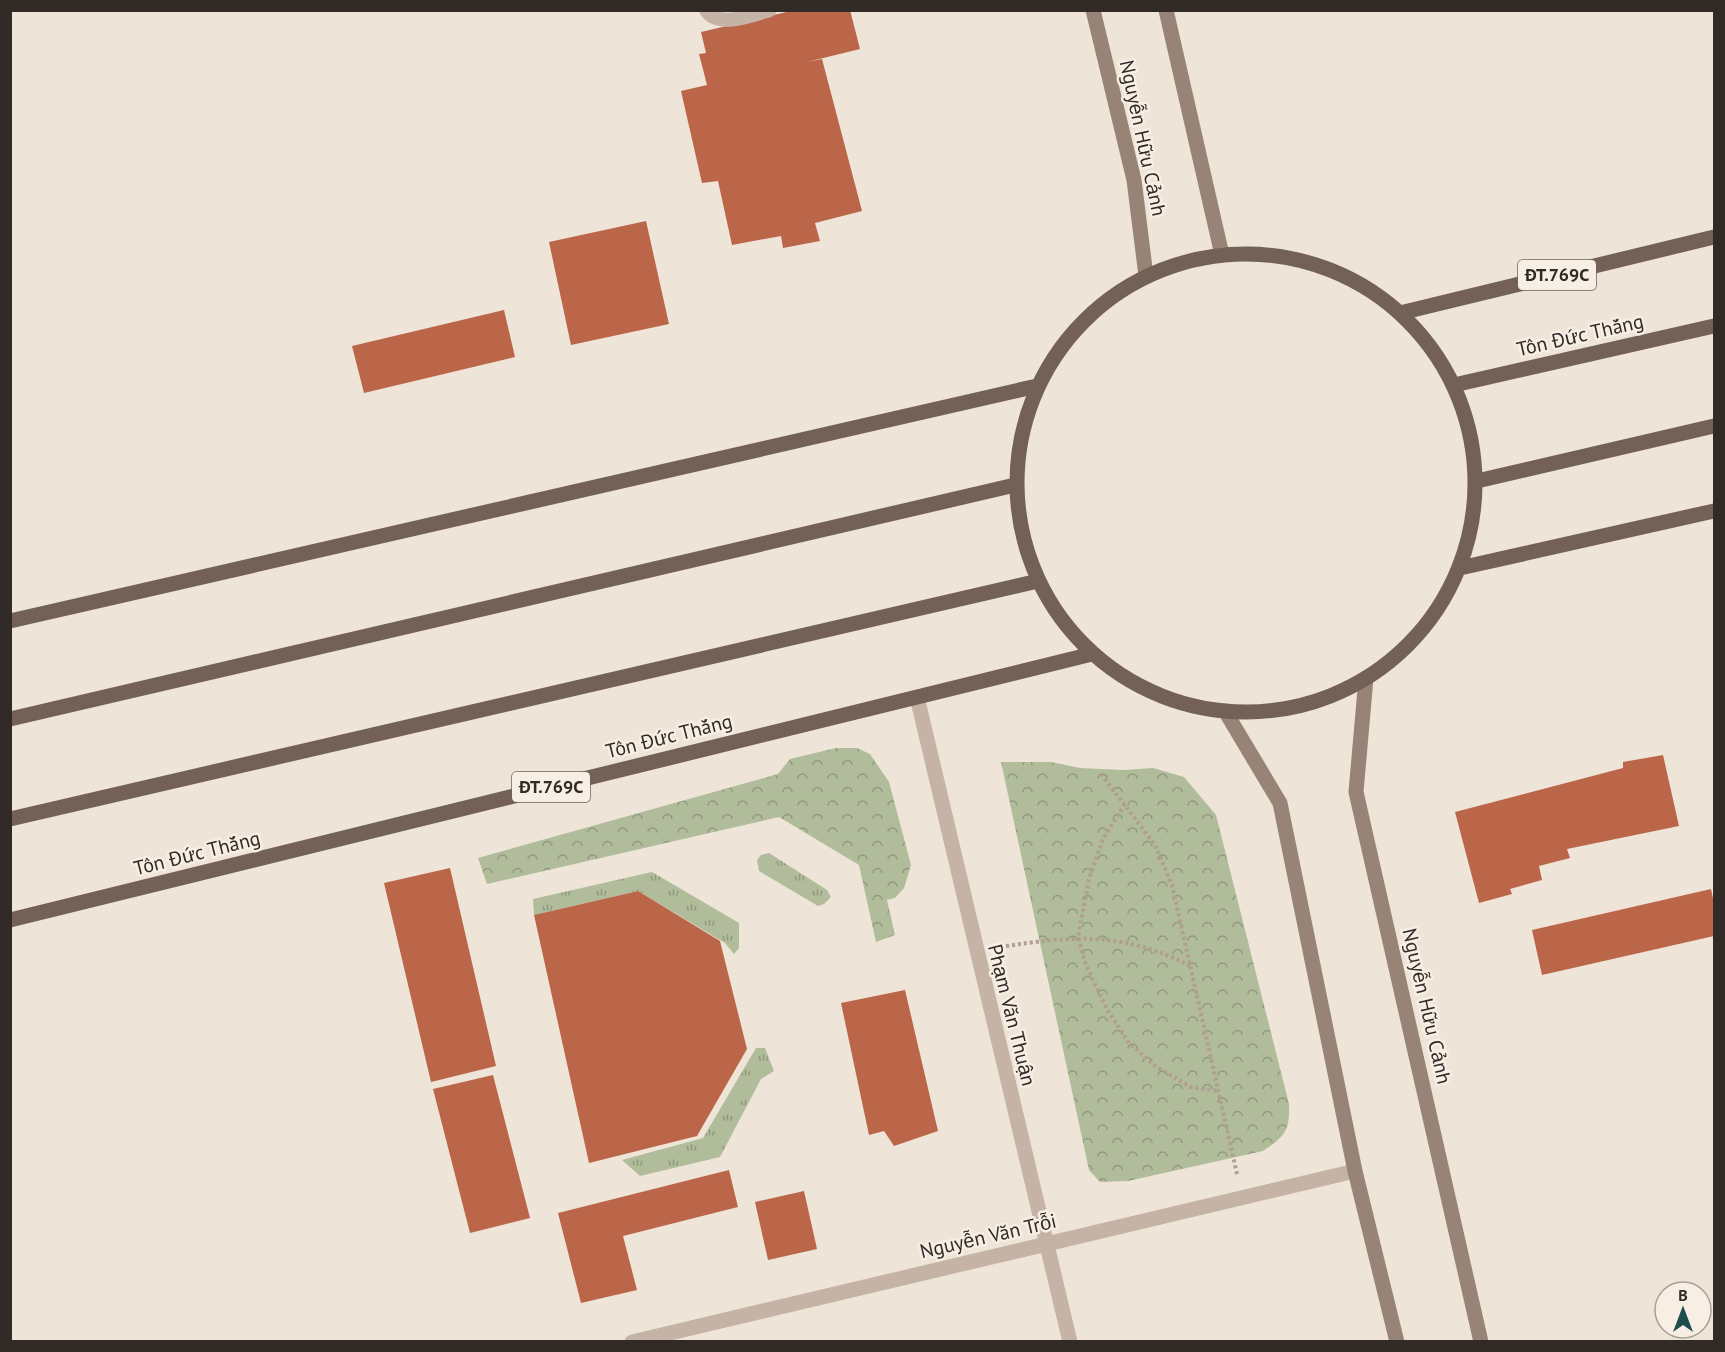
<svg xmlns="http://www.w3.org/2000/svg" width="1725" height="1352" font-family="'PT Sans',sans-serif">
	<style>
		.grass { fill: url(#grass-tufts) }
		.forest { fill: url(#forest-crowns) }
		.building { fill: #bb6649 }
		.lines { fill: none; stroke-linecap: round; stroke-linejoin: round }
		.path { stroke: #b19e90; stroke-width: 4; stroke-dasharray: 3 3; stroke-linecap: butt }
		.lane { stroke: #c5b4a6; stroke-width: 14 }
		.street { stroke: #c5b4a6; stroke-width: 15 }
		.secondary { stroke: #988477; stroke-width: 15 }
		.primary { stroke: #736158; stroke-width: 15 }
		.labels { text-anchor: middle; stroke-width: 5; stroke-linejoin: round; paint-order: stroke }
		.shield { fill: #f7eee4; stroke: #6d655f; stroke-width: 1.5 }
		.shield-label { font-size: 18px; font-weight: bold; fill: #322a26 }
		.street-label { font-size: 20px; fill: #322a26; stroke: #f7eee4 }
	</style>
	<defs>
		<pattern id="grass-tufts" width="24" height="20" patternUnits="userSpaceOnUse" patternTransform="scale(1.5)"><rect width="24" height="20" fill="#b0bc9a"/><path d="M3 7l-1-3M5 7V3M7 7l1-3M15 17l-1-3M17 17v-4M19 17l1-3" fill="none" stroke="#90997d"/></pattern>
		<pattern id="forest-crowns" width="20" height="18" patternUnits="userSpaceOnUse" patternTransform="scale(1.5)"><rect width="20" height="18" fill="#b0bc9a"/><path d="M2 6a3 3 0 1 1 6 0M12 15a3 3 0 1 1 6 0" fill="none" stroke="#90997d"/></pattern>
	</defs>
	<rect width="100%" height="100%" fill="#eee4d8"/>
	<path class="grass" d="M769,853L827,890L831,897L824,904L818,906L759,871L757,860L761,855Z
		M652,872L739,923V948L734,954L725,943L638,891L534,915L533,899Z
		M756,1048H765L774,1071L761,1079L720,1157L640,1176L622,1160L703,1138Z"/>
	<path class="forest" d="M836,748H857L870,754L889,782L911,865L904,888L895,898L887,900L895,935L876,942L859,865L779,817L487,884L478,858L778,774L790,759Z
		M1001,762H1051L1080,768L1123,770L1153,768L1184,777L1216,815L1289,1104C1290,1131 1285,1136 1263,1151L1128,1181L1100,1182L1089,1170Z"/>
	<path class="building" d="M795,10H850L860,49L807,62L822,59L862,211L815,223L820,241L783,248L781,236L732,245L718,181L702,183L681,91L707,85L699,54L706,53L701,32Z
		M646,221L669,324L571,345L549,242Z
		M504,310L515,357L364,393L352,346Z
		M1663,755L1679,826L1567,849L1570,858L1539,866L1542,880L1510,889L1512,894L1479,903L1455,812L1623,768V762Z
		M450,868L496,1066L431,1082L384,883Z
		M1711,889L1714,903V936L1542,975L1532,930Z
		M638,891L720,941L747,1049L697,1136L589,1163L534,915Z
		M905,990L938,1131L894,1146L884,1131L869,1135L841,1003Z
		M493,1075L530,1218L470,1233L433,1089Z
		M729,1170L738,1207L623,1236L637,1290L581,1303L558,1213Z
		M804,1191L817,1249L768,1260L755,1202Z"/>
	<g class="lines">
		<path class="path" d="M1101,774L1155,845L1172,885L1237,1174
			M1125,804L1103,839L1089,879L1078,937L1086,965L1107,1009L1129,1043L1155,1066L1191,1087L1218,1091
			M1000,947C1071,936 1123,931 1190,966"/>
		<path class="lane" d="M706,10C717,29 753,15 770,10"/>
		<path class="street" d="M917,697L1070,1342
			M632,1342L1355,1171"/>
		<path class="secondary" d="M1093,10L1134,180L1146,276
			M1166,10L1222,255
			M1366,678L1356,792L1481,1342
			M1225,711L1280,803L1355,1171L1397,1342"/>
		<path class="primary" d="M1017 483a229 229 0 1 1 458 0a229 229 0 1 1-458 0Z
			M1400,313L1714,237
			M1454,385L1714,326
			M1477,481L1714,426
			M1460,568L1714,511
			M10,621L1037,386
			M10,719L1015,485
			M10,819L1038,581
			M10,920L1092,654"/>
	</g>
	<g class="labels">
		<g class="shield">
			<rect x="1518" y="260" width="78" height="30" rx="4.5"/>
			<rect x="512" y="772" width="78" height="30" rx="4.5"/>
		</g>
		<g class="shield-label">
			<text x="1557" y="281">ĐT.769C</text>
			<text x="551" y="793">ĐT.769C</text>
		</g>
		<g class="street-label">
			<text transform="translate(1143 138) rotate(78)" y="7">Nguyễn Hữu Cảnh</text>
			<text transform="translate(1580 335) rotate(-13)" y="7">Tôn Đức Thắng</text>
			<text transform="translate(669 736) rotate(-14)" y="7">Tôn Đức Thắng</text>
			<text transform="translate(197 853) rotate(-14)" y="7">Tôn Đức Thắng</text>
			<text transform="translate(1427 1006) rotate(77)" y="7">Nguyễn Hữu Cảnh</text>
			<text transform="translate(1012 1015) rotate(76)" y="7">Phạm Văn Thuận</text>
			<text transform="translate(988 1236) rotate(-13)" y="7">Nguyễn Văn Trỗi</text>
		</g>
	</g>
	<rect width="1725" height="1352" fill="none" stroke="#322a26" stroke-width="24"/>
	<g transform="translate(1683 1310)"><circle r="28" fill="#f7eee4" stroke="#a8a098" stroke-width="1.5"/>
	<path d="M0-4.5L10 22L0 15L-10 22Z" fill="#1f4c4f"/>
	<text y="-9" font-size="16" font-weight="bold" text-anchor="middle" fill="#322a26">B</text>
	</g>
</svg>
